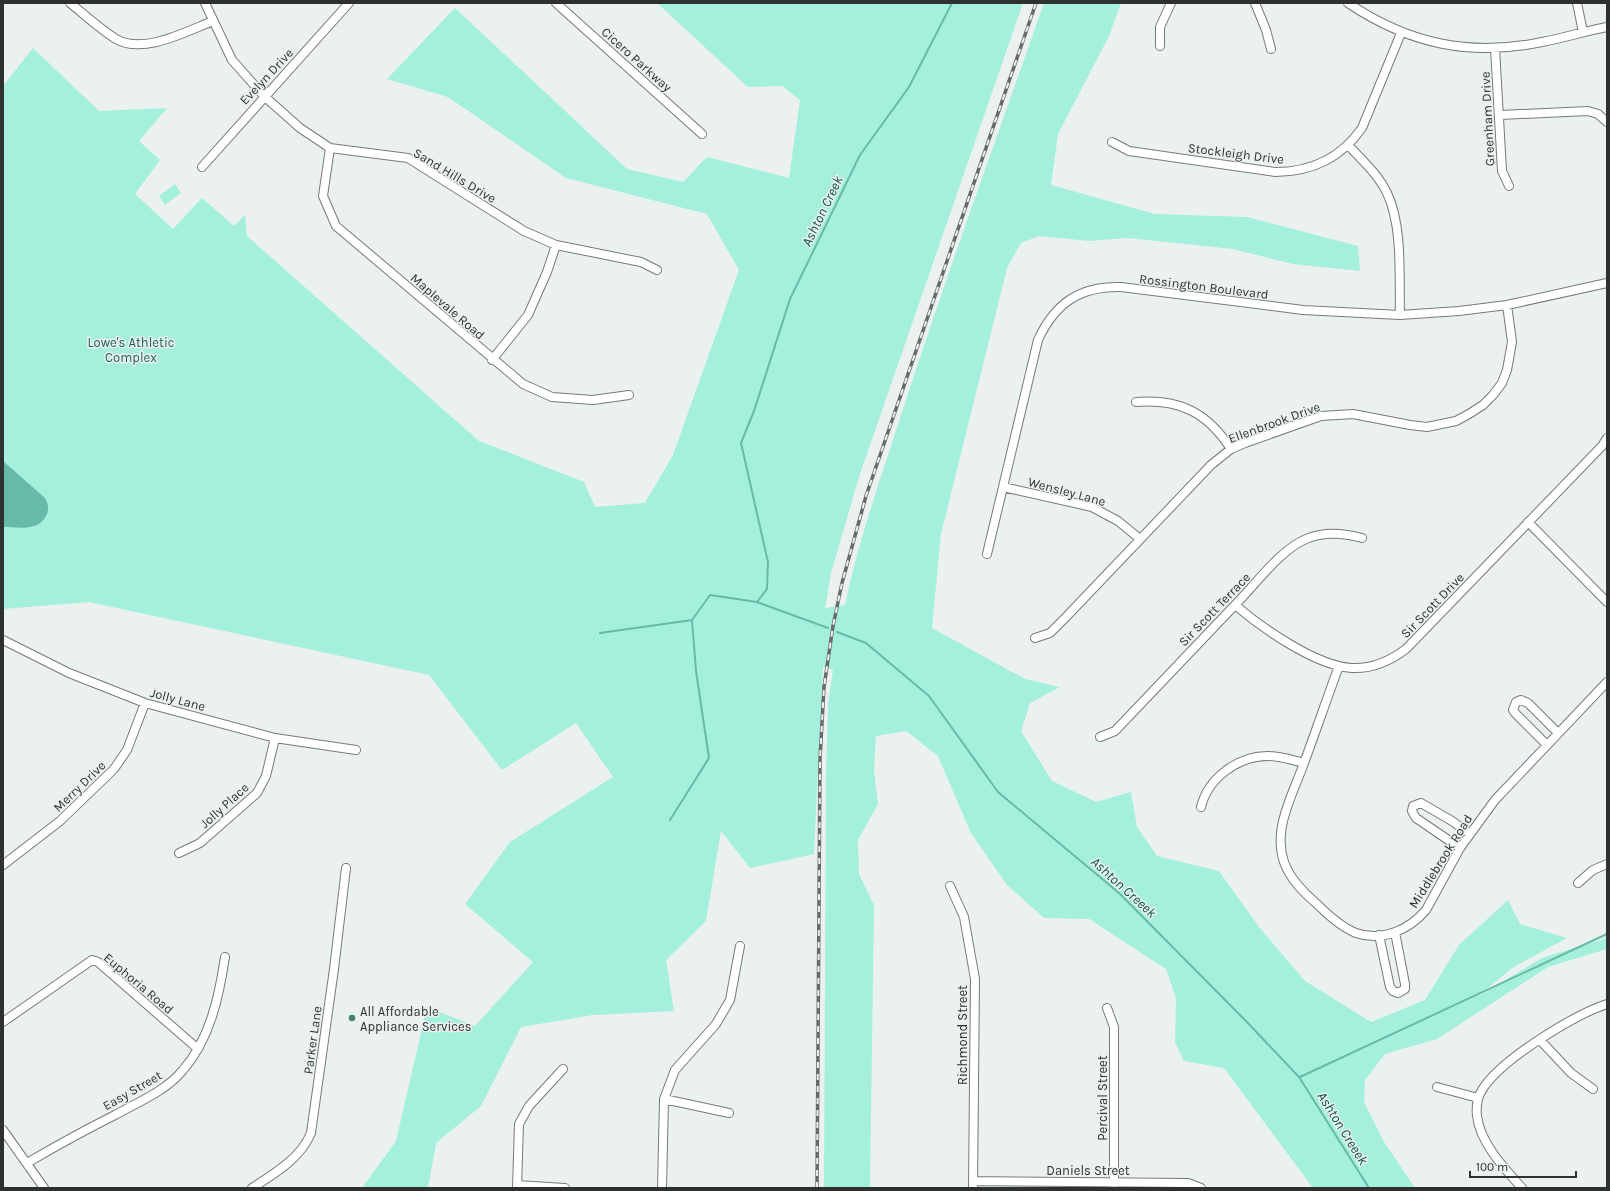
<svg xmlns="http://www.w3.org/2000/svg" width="1610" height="1191" font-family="Karla,sans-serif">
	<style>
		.green { fill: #a4f0dd }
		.water { fill: #67baa7 }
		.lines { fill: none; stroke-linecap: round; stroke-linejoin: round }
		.stream { stroke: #67baa7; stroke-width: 2 }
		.street-casing { stroke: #757b79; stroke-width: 10 }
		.street { stroke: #fff; stroke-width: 8 }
		.rail-casing { stroke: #666a69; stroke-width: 3.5 }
		.rail { stroke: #eaf1ef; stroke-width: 2; stroke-dasharray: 6; stroke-linecap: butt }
		.poi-dot { fill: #438576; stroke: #eaf1ef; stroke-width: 1.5 }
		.labels { text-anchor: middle; stroke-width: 3; stroke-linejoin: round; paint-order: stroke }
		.street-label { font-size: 13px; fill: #2f3131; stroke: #eaf1ef }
		.park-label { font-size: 13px; fill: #1c5f52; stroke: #eaf1ef }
		.poi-label { font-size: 13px; fill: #2f3131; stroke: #eaf1ef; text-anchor: start }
		.water-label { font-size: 14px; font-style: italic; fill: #095346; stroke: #eaf1ef }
	</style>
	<rect width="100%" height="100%" fill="#eaf1ef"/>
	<path class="green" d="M657,3H1023L859,477L831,573L825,608L845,605C859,537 883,472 904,406C948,271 997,137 1044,3H1121L1109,36L1058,134L1051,185L1155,214L1247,217L1358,246L1360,271L1293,264L1233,249L1128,238L1089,241L1039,236L1021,243L1007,268L941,534L932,628L1025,679L1060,687L1030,703L1021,731L1052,781L1096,802L1131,792L1137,827L1157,856L1219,871L1259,927L1305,981L1371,1022L1425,1000L1459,945L1508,900L1520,924L1567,938L1512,968L1477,997L1542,958L1607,938V949L1548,967L1437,1039L1385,1054L1365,1080L1364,1102L1384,1142L1415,1188H1313L1224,1068L1184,1061L1175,1042L1176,998L1166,969L1089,919L1044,918L1007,885L971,833L938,756L906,731L876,736L874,771L878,804L858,840L859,874L874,905L870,1188H824L826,775L828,703L833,670L823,666L814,854L750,868L721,831L706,921L666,960L674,1011L593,1015L521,1027L481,1106L436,1143L428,1188H362L396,1141L427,1007L475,1026L533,962L465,904L510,842L613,777L576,723L502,770L429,675L89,602L3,609V86L33,48L99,111L167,108L139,141L160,160L135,194L173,229L202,198L234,226L245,215L247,236L479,441L584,482L595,507L645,503L673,455L739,270L707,214L566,178L448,97L387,79L455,8L627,169L683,182L707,157L789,178L800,100L782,86L748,87Z
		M175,184L181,193L165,205L159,196Z"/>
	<path class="water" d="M3,461L45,498C48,504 50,509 46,516C38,532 18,527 3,527Z"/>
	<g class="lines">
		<path class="stream" d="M757,602L767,589L768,562L741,443L754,411L790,299L860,155L909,87L952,3
			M837,632L866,643L929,696L998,792L1119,893L1246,1021L1299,1077L1369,1188
			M600,633L692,620L710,595L757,602L828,628
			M670,820L709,758L696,671L692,620
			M1300,1077L1607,934"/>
		<g class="street-casing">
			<path id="street" d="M70,3C85,15 100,29 116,39C143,55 187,31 213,21
				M205,3L232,60L264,96L300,128L330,148L408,158L524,231L556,245L641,262L657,270
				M556,3L702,134
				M1255,3L1266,30L1271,49
				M1348,3C1409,44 1470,57 1542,42C1564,38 1585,31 1607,27
				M1577,3L1583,32
				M1160,46V27L1171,3
				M1495,48L1502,171L1509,186
				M1500,115L1588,111L1598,114L1607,122
				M1112,142L1129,151L1275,172C1311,172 1341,158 1362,128L1401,33
				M1348,145C1362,160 1378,174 1387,193C1403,226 1399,278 1400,315
				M330,148L323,196L336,226L523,384L552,397L593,400L629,395
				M202,167L349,3
				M492,360L528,315L547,272L556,245
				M1136,402C1180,399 1207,412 1231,449
				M1003,487L1092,507L1118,521L1140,539
				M1528,522L1607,602
				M987,554L1038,340C1055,303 1080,286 1121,287L1303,310L1400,315L1459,311L1507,305L1607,283
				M1235,605C1262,628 1316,666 1352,668C1372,669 1390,661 1406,649L1602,446L1607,438
				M1035,638L1050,633L1067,616L1211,465L1231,449L1245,443L1321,416L1353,414L1410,425L1427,427L1456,421L1469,414L1483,405L1493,395L1502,383L1507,370L1512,342L1507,305
				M3,640L69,673L145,703L275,738L356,750
				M1339,666C1327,698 1316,731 1304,763C1297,783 1286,804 1282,826C1280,837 1280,850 1284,862C1290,879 1303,892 1317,904C1328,915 1341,927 1356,933C1382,942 1409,930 1426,910L1460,848L1495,800L1607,682
				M1100,737L1115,731C1155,689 1195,647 1235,605C1255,585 1280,550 1306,539C1324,531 1344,533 1362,538
				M1547,745L1515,713L1513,710L1516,702L1521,700L1528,703L1558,733
				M1201,807C1208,778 1238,756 1268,756C1280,756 1292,760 1304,763
				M1460,848L1416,818L1412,811L1413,806L1421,803L1452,821L1470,834
				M179,853L200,843L257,793L266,776L275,738
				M3,865L60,821L114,769L127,750L145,703
				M1578,883L1593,870L1607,864
				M950,886L964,917L975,979L973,1188
				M1379,935L1390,987L1393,991L1398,993L1405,989V984L1395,932
				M1107,1008L1114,1027V1188
				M3,1022L92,960L98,962L198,1049
				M1540,1040L1571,1073L1593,1089
				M1437,1087L1478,1098
				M664,1099L729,1113
				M3,1130L44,1188
				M27,1163C56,1146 85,1130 115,1115C138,1102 166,1091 183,1070C210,1039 219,997 225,957
				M973,1181L1188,1183L1201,1188
				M517,1185L565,1188
				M252,1188C274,1174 301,1158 311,1133L334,969L346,868
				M517,1188L519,1124L529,1106L563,1069
				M662,1188L664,1099L675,1070L716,1024L730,1000L740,946
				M1522,1188C1505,1169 1480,1143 1477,1116C1476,1107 1477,1098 1482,1090C1500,1060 1574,1015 1607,1004"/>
		</g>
		<use href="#street" class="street"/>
		<g class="rail-casing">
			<path id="rail" d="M817,1188L820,759L824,687L833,626L842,583L866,496L1036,3"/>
		</g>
		<use href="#rail" class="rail"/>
	</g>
	<circle class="poi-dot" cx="352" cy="1018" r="4"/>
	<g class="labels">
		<g class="street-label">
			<text transform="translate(637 59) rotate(42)" y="5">Cicero Parkway</text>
			<text transform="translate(266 76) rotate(-47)" y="5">Evelyn Drive</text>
			<text transform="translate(1487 119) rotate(-93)" y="5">Greenham Drive</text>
			<text transform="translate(1236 153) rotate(7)" y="5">Stockleigh Drive</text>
			<text transform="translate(455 175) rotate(31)" y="5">Sand Hills Drive</text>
			<text transform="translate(1204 286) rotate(7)" y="5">Rossington Boulevard</text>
			<text transform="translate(448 306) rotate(41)" y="5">Maplevale Road</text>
			<text transform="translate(1274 422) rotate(-20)" y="5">Ellenbrook Drive</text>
			<text transform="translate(1067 491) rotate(15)" y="5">Wensley Lane</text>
			<text transform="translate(1432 605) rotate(-46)" y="5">Sir Scott Drive</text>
			<text transform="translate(1214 609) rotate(-46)" y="5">Sir Scott Terrace</text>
			<text transform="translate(178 699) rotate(15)" y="5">Jolly Lane</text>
			<text transform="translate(79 786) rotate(-44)" y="5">Merry Drive</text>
			<text transform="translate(224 805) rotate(-42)" y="5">Jolly Place</text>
			<text transform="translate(1440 861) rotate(-58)" y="5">Middlebrook Road</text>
			<text transform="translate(139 983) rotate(40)" y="5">Euphoria Road</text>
			<text transform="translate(962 1035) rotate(-90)" y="5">Richmond Street</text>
			<text transform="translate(312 1040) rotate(-82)" y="5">Parker Lane</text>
			<text transform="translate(132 1090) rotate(-30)" y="5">Easy Street</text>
			<text transform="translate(1102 1098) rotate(-90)" y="5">Percival Street</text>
			<text x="1088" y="1175">Daniels Street</text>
		</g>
		<g class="park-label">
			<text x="131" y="347">Lowe's Athletic<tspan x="131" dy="15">Complex</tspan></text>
		</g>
		<g class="poi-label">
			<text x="360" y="1016">All Affordable<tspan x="360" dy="15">Appliance Services</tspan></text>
		</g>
		<g class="water-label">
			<text transform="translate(822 211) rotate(-64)" y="5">Ashton Creek</text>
			<text transform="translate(1124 887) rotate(42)" y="5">Ashton Creeek</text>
			<text transform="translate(1343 1128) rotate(58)" y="5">Ashton Creeek</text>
		</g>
	</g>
	<rect width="1610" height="1191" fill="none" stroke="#2f3131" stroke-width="8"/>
	<path d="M1470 1171v6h106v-6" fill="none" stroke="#2f3131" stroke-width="2"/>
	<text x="1476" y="1171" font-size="12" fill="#2f3131" stroke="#eaf1ef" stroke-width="3" paint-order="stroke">100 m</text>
</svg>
